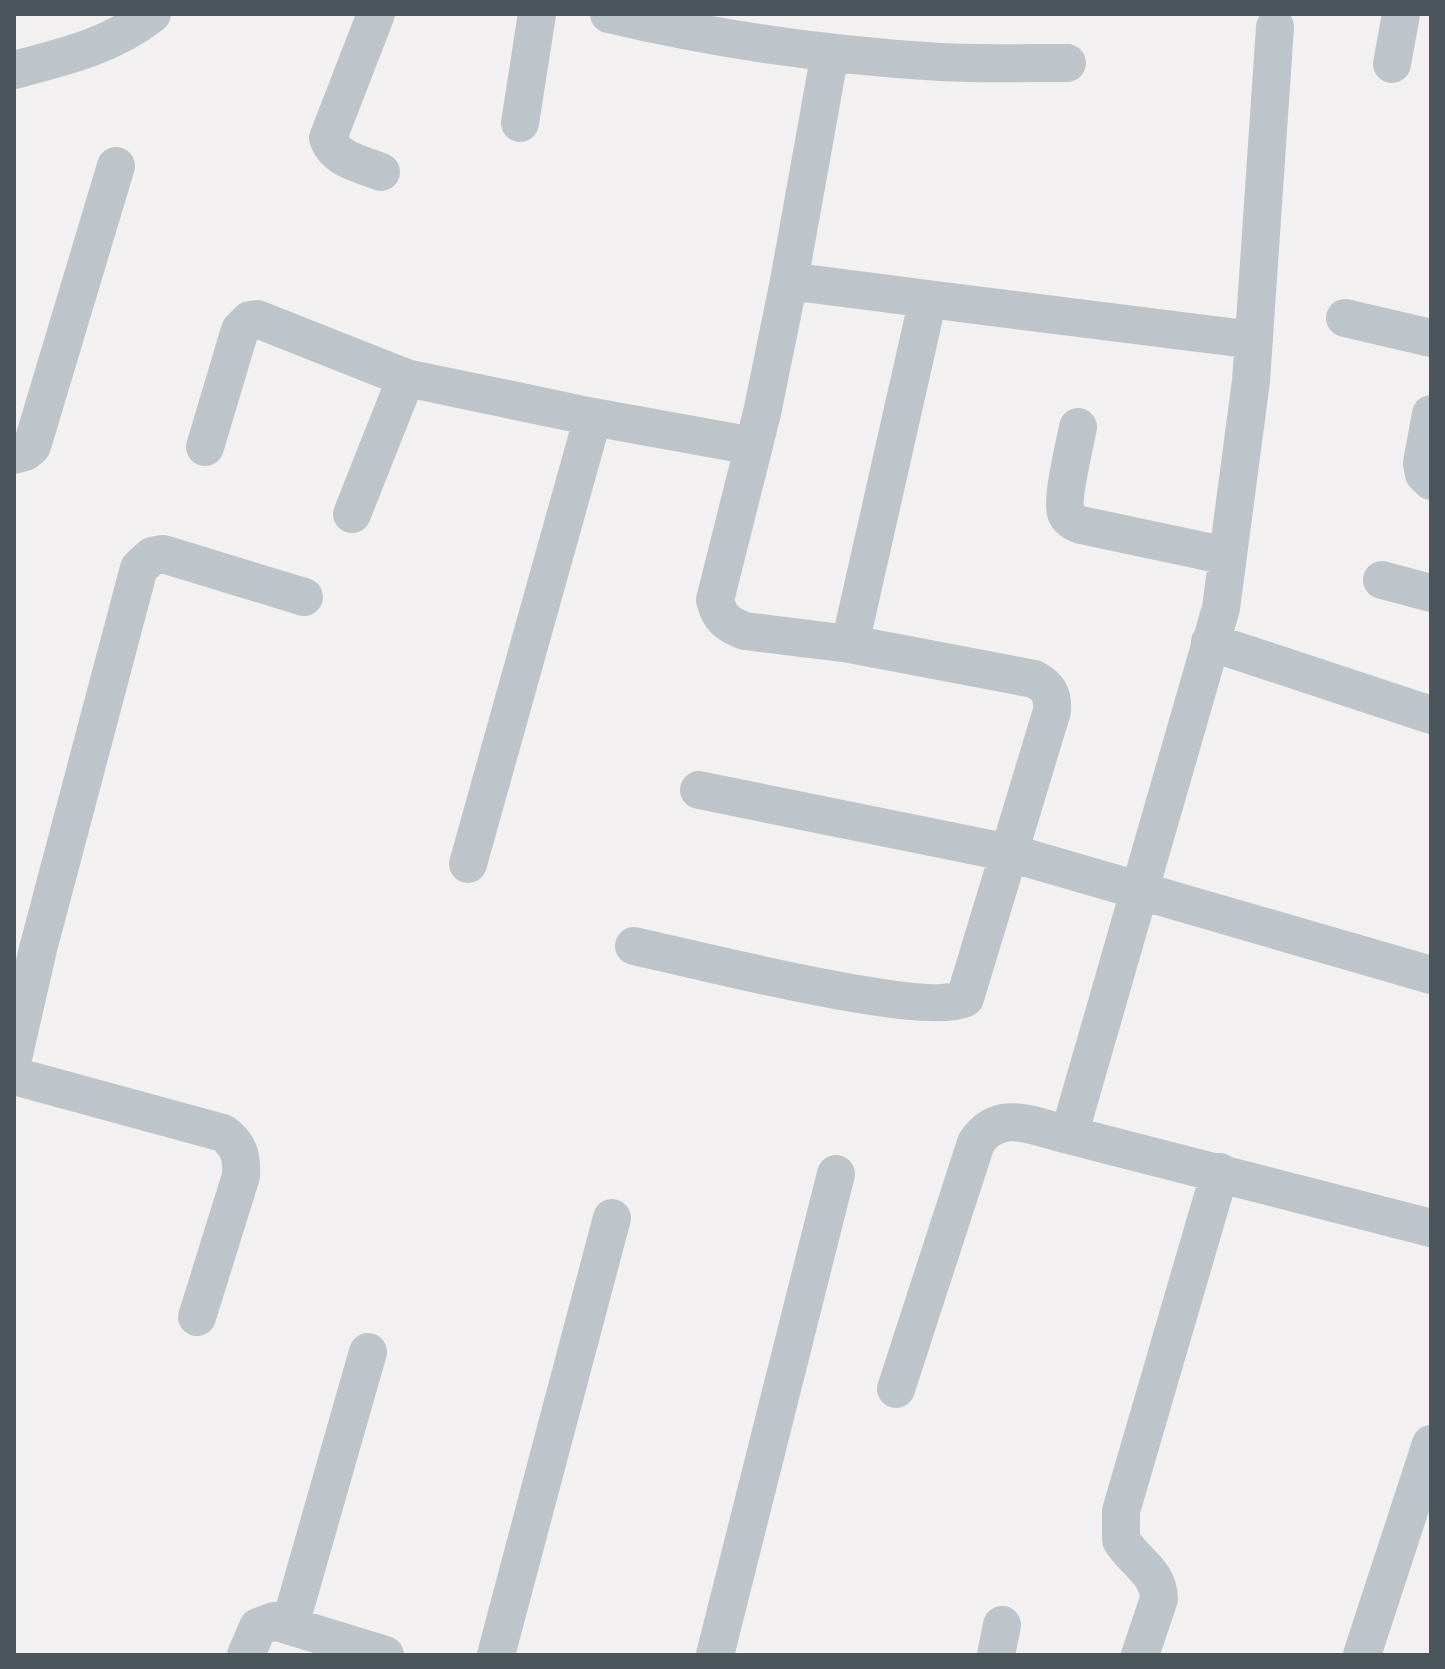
<svg xmlns="http://www.w3.org/2000/svg" width="1445" height="1669" font-family="'Roboto Condensed',sans-serif">
	<style>
		.lines { fill: none; stroke-linecap: round; stroke-linejoin: round }
		.minor { stroke: #bdc5cb; stroke-width: 38 }
	</style>
	<rect width="100%" height="100%" fill="#f2f0f0"/>
	<g class="lines">
		<path class="minor" d="M376,14L328,138C335,160 362,164 381,172
			M609,14C718,40 828,55 940,62C982,64 1025,63 1067,63
			M1275,27L1251,381L1221,608L1069,1135L1431,1228
			M1392,64L1401,14
			M14,70C64,57 111,46 152,14
			M520,123L537,14
			M789,281L928,299L850,644
			M928,299L1254,340
			M1345,318L1431,338
			M1431,414L1422,463L1424,474L1431,481
			M593,417L753,446
			M1078,427C1075,444 1061,499 1066,513C1069,520 1075,523 1081,525L1227,556
			M205,447L240,330L250,320L257,319L406,378L593,417L468,864
			M14,455L25,452L32,446L116,166
			M352,514L406,378
			M1382,580L1431,593
			M1210,642L1431,715
			M699,790L1010,853L1431,975
			M634,946C689,958 927,1019 965,998L1052,711C1053,695 1049,687 1034,679L850,644L745,631C728,625 719,618 715,600L762,413L789,281L830,53
			M14,1054L38,949L139,568L152,556L163,554L304,597
			M14,1076L223,1133C239,1145 242,1156 241,1176L197,1317
			M896,1389L976,1143C999,1107 1035,1127 1069,1135
			M290,1625L368,1352
			M246,1655L258,1627L274,1621L385,1655
			M496,1655L612,1218
			M715,1655L836,1174
			M996,1655L1002,1625
			M1140,1655L1159,1599C1159,1572 1134,1562 1121,1540V1511L1220,1172
			M1362,1655L1431,1444"/>
	</g>
	<rect width="1445" height="1669" fill="none" stroke="#4a545b" stroke-width="32"/>
</svg>
